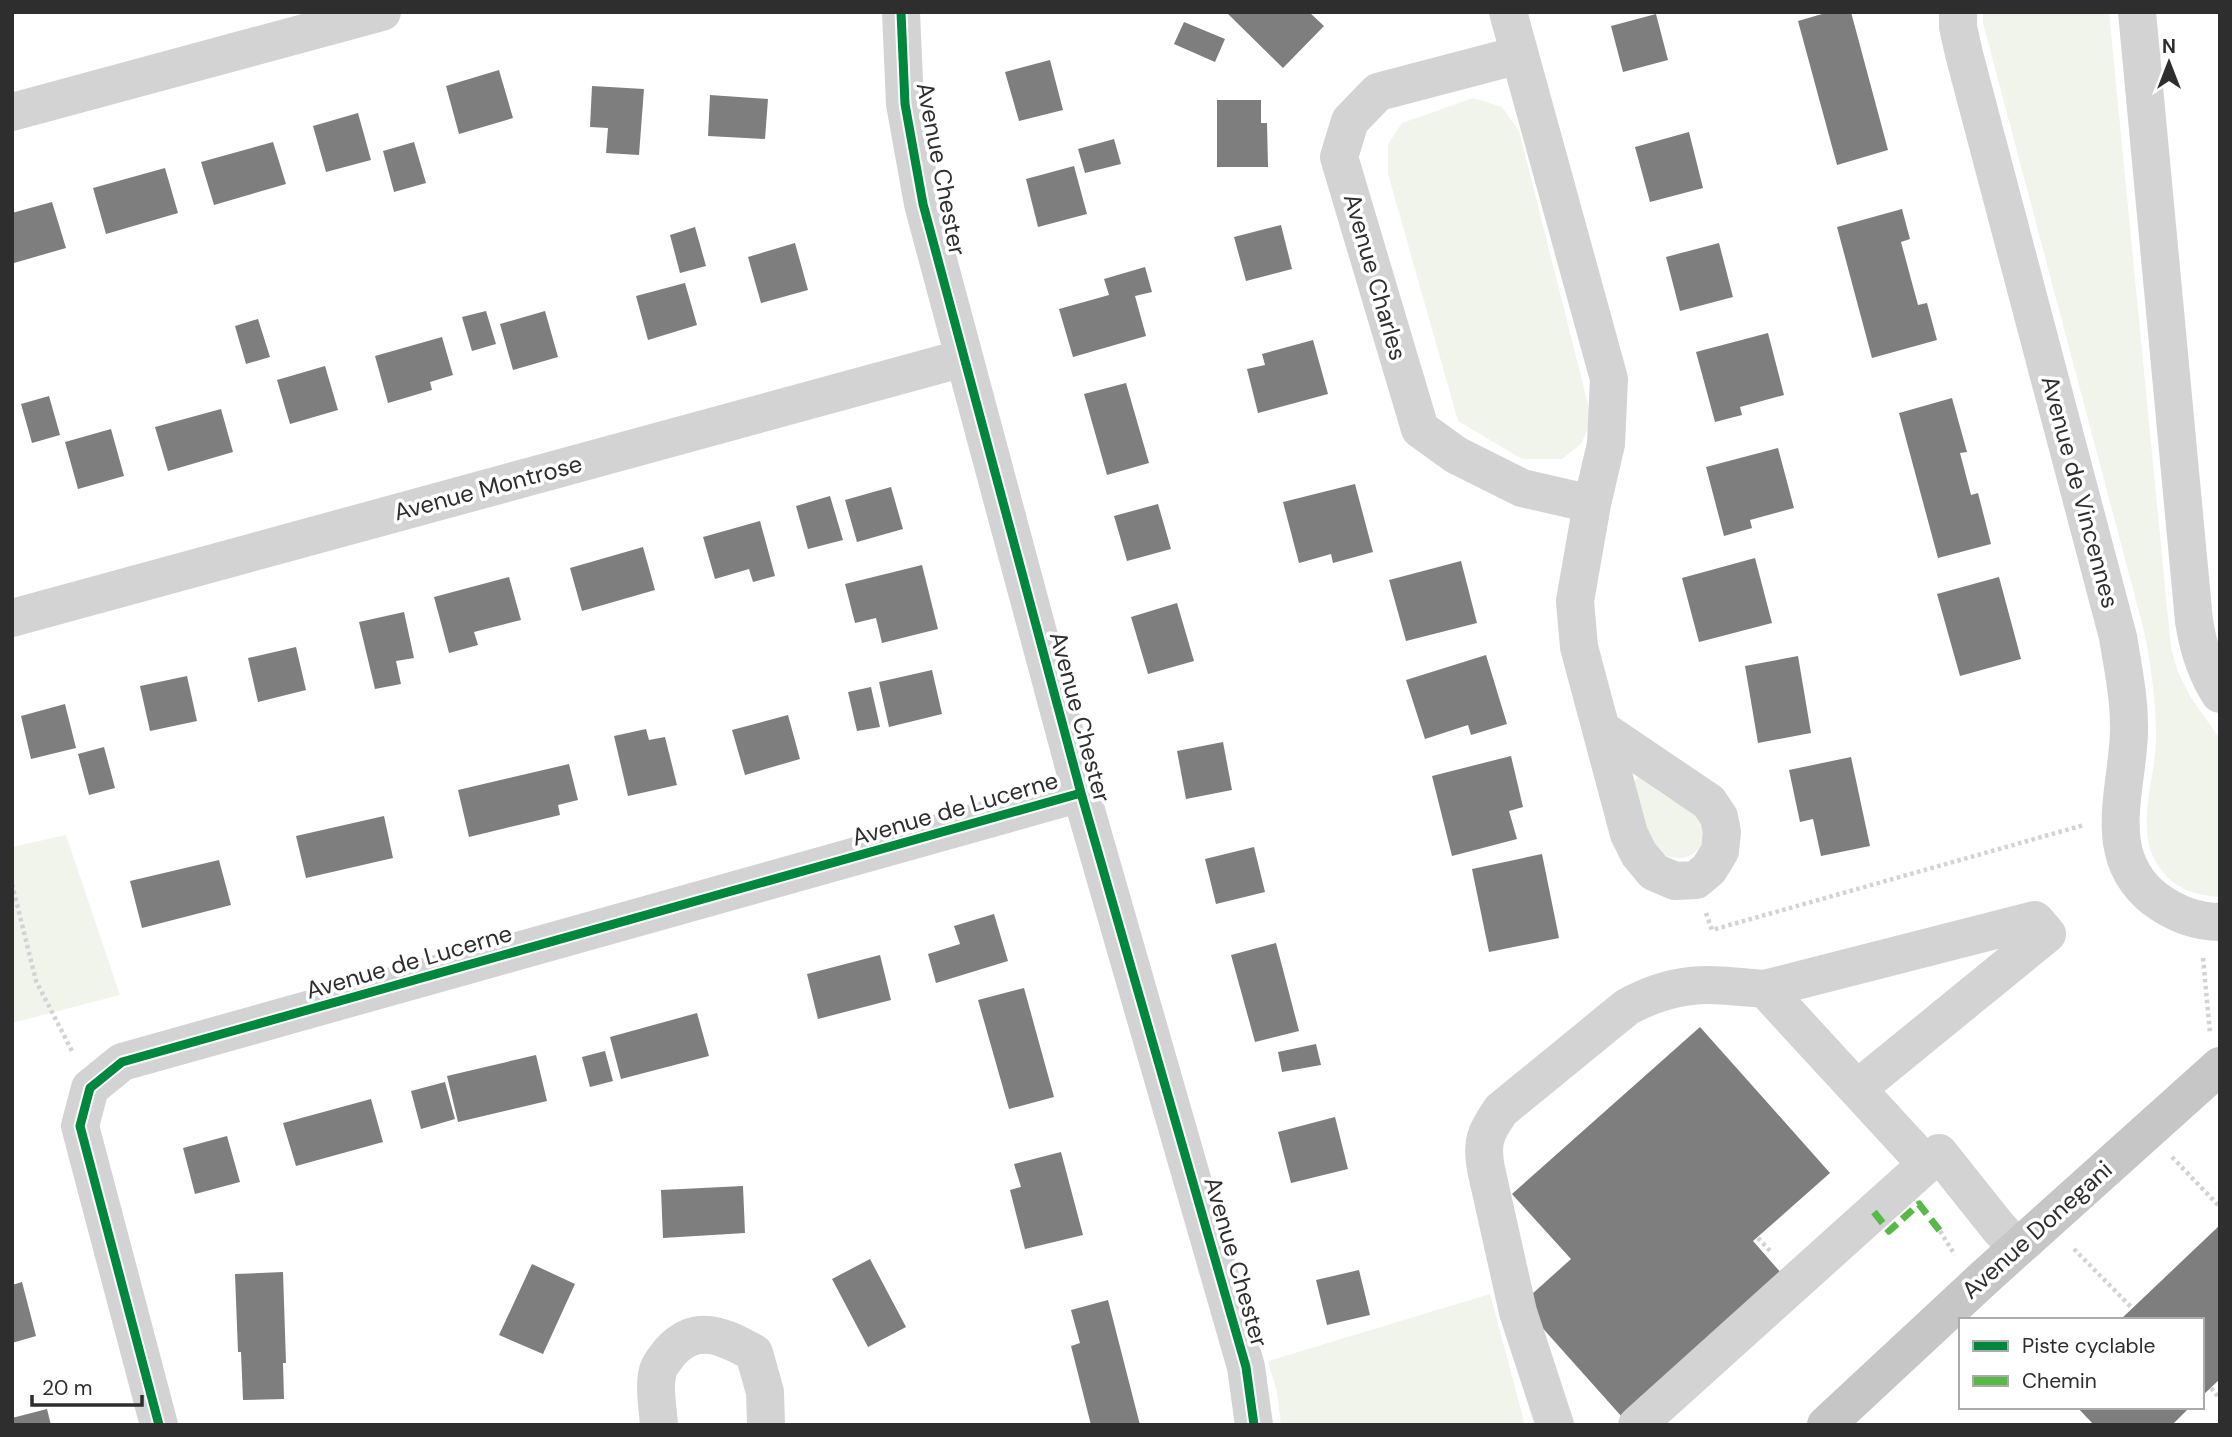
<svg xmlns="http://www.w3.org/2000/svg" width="2232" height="1437" font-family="'DM Sans',sans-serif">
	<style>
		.green { fill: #f1f4eb }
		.building { fill: #7e7e7e }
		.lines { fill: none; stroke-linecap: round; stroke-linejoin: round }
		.path { stroke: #d3d3d3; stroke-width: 4.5; stroke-dasharray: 3.5 3.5; stroke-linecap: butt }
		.minor { stroke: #d3d3d3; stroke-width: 38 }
		.major { stroke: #c6c6c6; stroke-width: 38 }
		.quiet { stroke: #58b947; stroke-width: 7; stroke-dasharray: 14 7; stroke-linecap: butt }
		.cycleway-casing { stroke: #fff; stroke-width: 13 }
		.cycleway { stroke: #00873e; stroke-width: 9 }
		.labels { text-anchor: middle; stroke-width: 7; stroke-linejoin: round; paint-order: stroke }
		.street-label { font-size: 24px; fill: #2e2e2e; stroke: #fff }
	</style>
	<rect width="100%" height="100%" fill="#fff"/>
	<path class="green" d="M1983,12H2109L2171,648L2178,672L2190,696L2220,739V897C2197,895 2179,891 2163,872C2131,836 2156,781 2156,738C2156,701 2151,663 2143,627L1983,23Z
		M1473,98L1502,107L1519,131L1592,420L1581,444L1562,459H1522L1458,421L1388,174V144L1402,123Z
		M1638,777L1671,800L1695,807C1698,813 1703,820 1704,827C1707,860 1671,868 1652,845C1644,835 1637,796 1633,782Z
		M66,835L120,995L12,1023V847Z
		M1490,1294L1525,1425H1281L1277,1392L1268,1361Z"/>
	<path class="building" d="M1226,12H1309L1324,26L1283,68Z
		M1829,12H1851L1888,150L1837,165L1798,21Z
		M1656,14L1668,60L1623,72L1611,26Z
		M1184,22L1225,39L1215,62L1174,44Z
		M1050,60L1063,110L1019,121L1005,72Z
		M499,70L513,118L459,134L446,86Z
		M592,86L644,89L639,155L606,153L608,128L590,127Z
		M710,95L768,99L765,139L708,136Z
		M1217,100H1261V123H1267L1268,167H1217Z
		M358,113L371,160L326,172L313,126Z
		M1689,132L1703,188L1650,202L1635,147Z
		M1114,139L1121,164L1085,173L1078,149Z
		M273,142L286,184L214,205L201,162Z
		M414,142L426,183L394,192L383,151Z
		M1074,166L1087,214L1038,227L1026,179Z
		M165,168L178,213L106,234L93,188Z
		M52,202L66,248L14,263L12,213Z
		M1902,209L1910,239L1901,242L1918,305L1927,303L1937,340L1872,358L1837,227Z
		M1281,225L1292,269L1246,281L1234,237Z
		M695,227L706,266L680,273L670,235Z
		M795,243L808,290L761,303L748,257Z
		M1719,243L1733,297L1680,311L1666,257Z
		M1145,267L1152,292L1135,296L1146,336L1073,357L1059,309L1109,295L1104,279Z
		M685,283L697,325L648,340L636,296Z
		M486,311L496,344L472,351L462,317Z
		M545,311L558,357L513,370L500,324Z
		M258,319L270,357L246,364L235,326Z
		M1768,333L1784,395L1740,407L1742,415L1715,422L1696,352Z
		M442,337L453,375L430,382L432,390L388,403L375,356Z
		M1313,340L1328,394L1258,413L1247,369L1265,365L1262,354Z
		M325,366L338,410L290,424L277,380Z
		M1126,383L1149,463L1107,475L1084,394Z
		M49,396L60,435L32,443L21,404Z
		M1952,398L1967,452L1960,453L1971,495L1978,493L1991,544L1938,558L1899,413Z
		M221,409L233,452L168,471L155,427Z
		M111,429L124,476L78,489L65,442Z
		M1778,448L1794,508L1750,520L1752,528L1724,536L1706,467Z
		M1355,484L1373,552L1333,563L1331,554L1299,563L1283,502Z
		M891,487L903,529L857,542L845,500Z
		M830,496L843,540L808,549L796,506Z
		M1158,504L1171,549L1127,561L1114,516Z
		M760,521L775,576L753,582L749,569L715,579L703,537Z
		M643,547L655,590L582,611L570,568Z
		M1755,558L1772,623L1699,642L1682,578Z
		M1461,561L1477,623L1406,641L1389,580Z
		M922,565L938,629L882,643L876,618L855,623L845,584Z
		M509,577L521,620L474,632L478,645L449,653L434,597Z
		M1999,577L2021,659L1960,676L1937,594Z
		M1177,603L1194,661L1148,674L1131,617Z
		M404,612L414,658L396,661L401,684L375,689L359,622Z
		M296,647L306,690L258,702L248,658Z
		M1486,655L1507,724L1471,735L1468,725L1425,739L1406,680Z
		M1798,656L1811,733L1758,743L1745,666Z
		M932,670L942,714L889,727L879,682Z
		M187,676L197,721L150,731L140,686Z
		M871,687L880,727L857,731L848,692Z
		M65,704L76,748L31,759L21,716Z
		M788,715L800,759L745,775L732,730Z
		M646,729L649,740L665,737L677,785L628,796L614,736Z
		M1223,742L1232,790L1186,799L1177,751Z
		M104,747L115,788L89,795L78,754Z
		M1511,756L1523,807L1509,811L1517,839L1452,856L1432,776Z
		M1851,757L1870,846L1821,856L1813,819L1800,822L1789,770Z
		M569,764L578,800L558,805L560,815L469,837L458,790Z
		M384,816L393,858L306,878L296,836Z
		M1254,847L1265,892L1216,904L1205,859Z
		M1542,854L1559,938L1489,952L1472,869Z
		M219,860L231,905L142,928L130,881Z
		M994,914L1008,961L936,983L928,954L960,944L954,926Z
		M1276,943L1299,1031L1255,1042L1231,955Z
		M880,955L891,1000L818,1019L807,974Z
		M1024,988L1054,1097L1009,1109L978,1000Z
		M697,1013L709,1056L621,1079L610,1037Z
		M1700,1027L1830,1173L1753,1241L1782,1274L1622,1417L1521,1304L1571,1259L1512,1194Z
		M1316,1044L1321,1065L1282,1072L1278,1052Z
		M605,1051L613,1081L590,1087L582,1057Z
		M536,1055L547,1101L458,1122L447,1076Z
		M445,1082L455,1119L421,1129L411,1091Z
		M371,1099L383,1142L296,1166L283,1123Z
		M1335,1117L1348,1169L1291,1183L1278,1132Z
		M227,1136L240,1182L195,1194L183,1148Z
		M1061,1152L1083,1235L1025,1249L1010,1190L1021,1187L1014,1164Z
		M743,1186L745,1233L663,1238L661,1190Z
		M2220,1225V1379L2202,1396V1320H2120Z
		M870,1259L906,1327L868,1347L832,1279Z
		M532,1264L575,1284L543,1354L499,1335Z
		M1359,1270L1370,1315L1327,1325L1316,1280Z
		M283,1272L286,1363H283L284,1399L243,1400L241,1352H238L235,1274Z
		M22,1282L36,1336L12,1343V1285Z
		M1108,1300L1140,1425H1091L1071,1346L1080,1343L1071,1310Z
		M2077,1407H2190L2172,1425H2094Z
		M47,1409L51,1425H12V1418Z"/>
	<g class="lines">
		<path class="path" d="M12,884L36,981L73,1053
			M1706,913L1712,930L2084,825
			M2203,958L2210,1033
			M2172,1157L2220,1207
			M1940,1231L1955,1255
			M1758,1238L1771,1252
			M2074,1249L2132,1308
			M2211,1388L2220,1399"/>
		<path class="minor" d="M901,12L905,104L923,204L1081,793L1246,1367L1254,1425
			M1508,12L1609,379L1606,444L1592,504L1575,601L1579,647L1629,834L1639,854L1654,872L1675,881L1696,880L1709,869L1720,851L1722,832L1719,817L1709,802L1601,729
			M1958,12V27L1964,54L2118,637C2123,669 2130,700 2129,733C2127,792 2100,856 2155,899C2174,913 2196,922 2220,922
			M2137,12L2194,621C2198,647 2205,671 2220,694
			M1519,55L1378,92L1350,121L1339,157L1420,429L1456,455L1522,488L1592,504
			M12,112L382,12
			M12,618L964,358
			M1857,1089L2047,934L2035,920L1765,989C1819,1047 1872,1106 1926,1164
			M159,1425L80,1126L90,1088L122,1062L1081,793
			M659,1425C658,1409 654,1390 657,1375C658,1366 665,1359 670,1352C697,1322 725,1337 754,1353L765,1392L766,1425
			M1555,1425L1518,1312L1486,1169C1481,1142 1485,1133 1501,1110L1627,1007C1679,979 1709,984 1765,989
			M1637,1425L1939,1153L1998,1227L2017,1248"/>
		<path class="major" d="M1826,1425L1984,1278L2220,1066"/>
		<path class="quiet" d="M1874,1212L1889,1231L1919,1204L1940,1231"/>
		<g class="cycleway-casing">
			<path id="cycleway" d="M901,12L905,104L923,204L1081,793L1246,1367L1254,1425
				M159,1425L80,1126L90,1088L122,1062L1081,793"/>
		</g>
		<use href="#cycleway" class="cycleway"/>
	</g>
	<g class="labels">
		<g class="street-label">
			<text transform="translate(941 169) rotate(79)" y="8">Avenue Chester</text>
			<text transform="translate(1375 277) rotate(74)" y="8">Avenue Charles</text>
			<text transform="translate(488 488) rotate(-15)" y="8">Avenue Montrose</text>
			<text transform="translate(2080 492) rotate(75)" y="8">Avenue de Vincennes</text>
			<text transform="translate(1080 717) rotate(75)" y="8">Avenue Chester</text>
			<text transform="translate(955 809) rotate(-16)" y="8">Avenue de Lucerne</text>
			<text transform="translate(409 962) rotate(-16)" y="8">Avenue de Lucerne</text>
			<text transform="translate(2037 1230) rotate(-42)" y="8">Avenue Donegani</text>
			<text transform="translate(1236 1262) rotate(74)" y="8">Avenue Chester</text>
		</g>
	</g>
	<rect width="2232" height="1437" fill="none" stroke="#2e2e2e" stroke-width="28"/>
	<rect x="1959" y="1318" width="245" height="91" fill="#ffffff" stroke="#ababab" stroke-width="2"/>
	<rect x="1973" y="1341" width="35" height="10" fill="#00873e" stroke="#ababab" stroke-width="2"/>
	<text x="2022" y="1353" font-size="21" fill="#2e2e2e">Piste cyclable</text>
	<rect x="1973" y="1376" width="35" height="10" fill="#58b947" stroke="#ababab" stroke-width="2"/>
	<text x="2022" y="1388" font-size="21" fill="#2e2e2e">Chemin</text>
	<g transform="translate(2169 63)" stroke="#ffffff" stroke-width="5" paint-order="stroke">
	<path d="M0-5L12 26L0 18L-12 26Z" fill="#2e2e2e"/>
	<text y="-10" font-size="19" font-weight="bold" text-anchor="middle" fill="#2e2e2e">N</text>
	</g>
	<path d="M32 1395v10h110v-10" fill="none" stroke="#2e2e2e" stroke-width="3.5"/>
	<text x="42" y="1395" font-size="21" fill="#2e2e2e" stroke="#ffffff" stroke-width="5" paint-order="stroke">20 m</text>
</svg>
